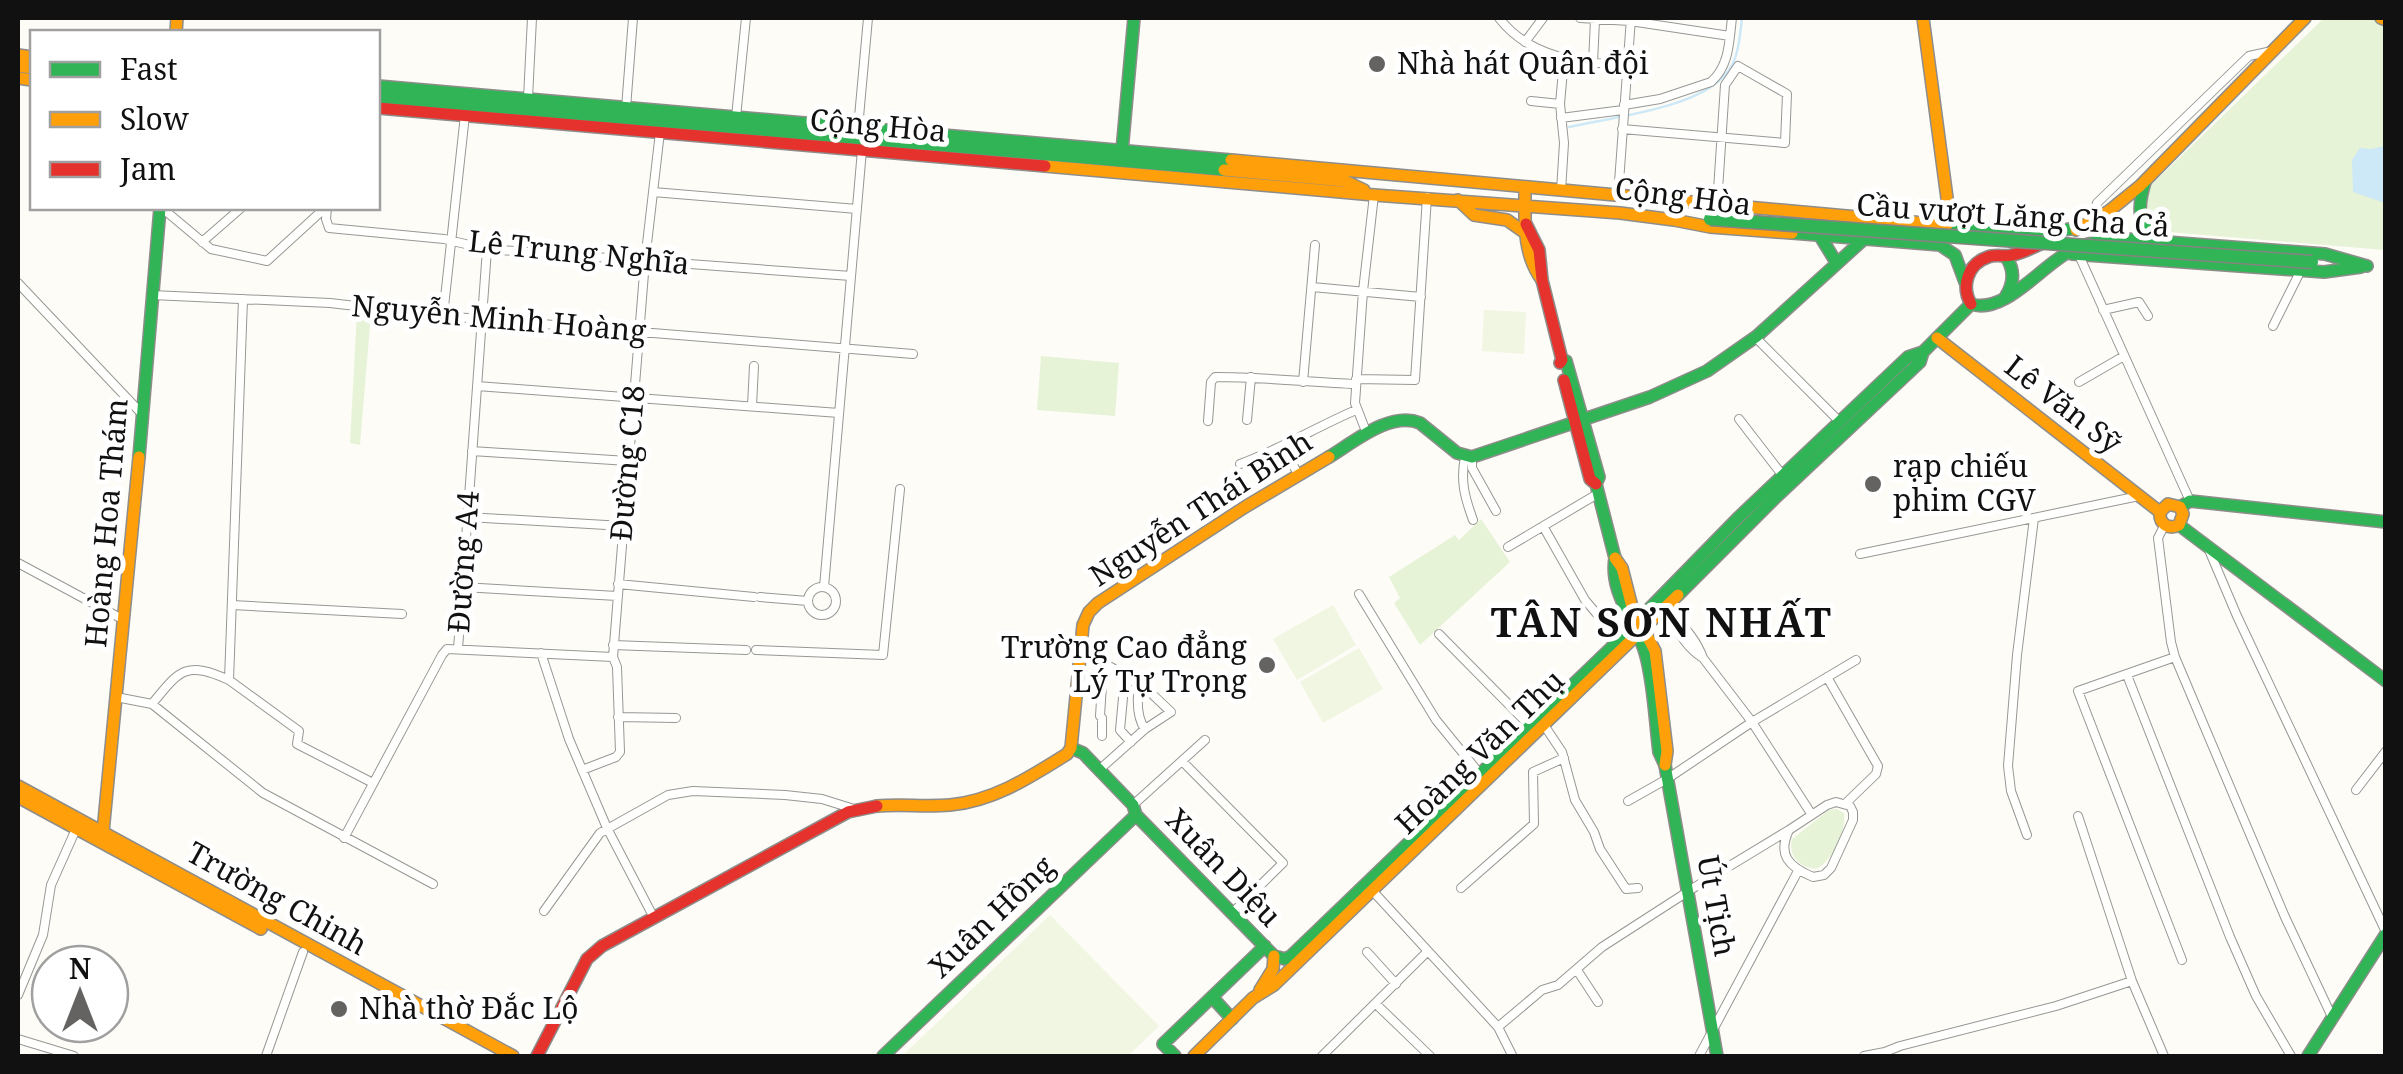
<svg xmlns="http://www.w3.org/2000/svg" width="2403" height="1074" font-family="'Noto Serif',serif">
	<style>
		.green { fill: #e7f3d7 }
		.pitch { fill: #f0f6e1 }
		.water { fill: #cde8f7 }
		.lines { fill: none; stroke-linecap: round; stroke-linejoin: round }
		.stream { stroke: #cde8f7; stroke-width: 2.5 }
		.street-casing { stroke: #979795; stroke-width: 10 }
		.fast-casing { stroke: #8e8d8b; stroke-width: 14 }
		.slow-casing { stroke: #8e8d8b; stroke-width: 14 }
		.jam-casing { stroke: #8e8d8b; stroke-width: 14 }
		.street { stroke: #fffffe; stroke-width: 8 }
		.fast { stroke: #30b455; stroke-width: 11 }
		.slow { stroke: #ff9f0a; stroke-width: 11 }
		.jam { stroke: #e5322d; stroke-width: 11 }
		.fast-bridge-casing { stroke: #858482; stroke-width: 15; stroke-linecap: butt }
		.fast-bridge { stroke: #30b455; stroke-width: 12 }
		.poi-dot { fill: #646362; stroke: #fff; stroke-width: 4 }
		.labels { text-anchor: middle; stroke-width: 10; stroke-linejoin: round; paint-order: stroke }
		.poi-label { font-size: 30px; fill: #111; stroke: #fff; text-anchor: start }
		.street-label { font-size: 30px; fill: #111; stroke: #fff }
		.district-label { font-size: 40px; font-weight: bold; letter-spacing: 2.5px; fill: #111; stroke: #fff }
	</style>
	<rect width="100%" height="100%" fill="#fdfcf7"/>
	<path class="green" d="M2324,18H2371L2385,26V250L2157,231L2145,223L2143,197L2147,189Z
		M357,312L371,314L360,445L350,443Z
		M1041,356L1119,363L1115,416L1037,410Z
		M1481,519L1510,562L1420,645L1394,603L1400,598L1389,577L1455,535L1459,540Z
		M1837,809L1844,813C1847,830 1832,862 1816,869C1799,867 1788,856 1792,839L1829,810Z"/>
	<path class="pitch" d="M1484,310L1526,312L1524,354L1482,351Z
		M1333,605L1356,645L1297,680L1273,639Z
		M1359,648L1383,689L1323,723L1300,682Z
		M1050,915L1159,1026L1128,1056H902Z"/>
	<path class="water" d="M2385,146H2386L2385,203L2353,192L2352,160L2360,148L2371,149Z"/>
	<g class="lines">
		<path class="stream" d="M1569,127C1613,117 1703,108 1729,70C1739,56 1740,34 1742,18"/>
		<g class="street-casing">
			<path id="street" d="M1499,18C1530,58 1579,63 1627,65
				M1580,18L1630,21L1730,36
				M1525,42L1543,18
				M1593,63L1595,20
				M528,98L532,18
				M1531,101L1560,104
				M1624,105L1660,99L1711,82C1730,65 1729,41 1732,18
				M626,108L633,18
				M736,117L746,18
				M1561,118L1623,110
				M858,128L868,18
				M1622,129L1785,143L1787,94L1738,66L1725,85L1717,205
				M1561,191L1564,143L1560,104L1564,59
				M653,192L857,209
				M1618,196L1631,18
				M162,208L211,249L267,261L325,208
				M327,208L326,219L329,228L444,239L487,249L851,276
				M2091,223L2097,203L2249,56L2272,51
				M202,242L241,208
				M2078,253L2190,501
				M18,283L142,414
				M1312,287L1421,297
				M152,295L330,303L443,316L913,354
				M2103,310L2139,302L2148,316
				M443,316L465,115
				M2273,326L2301,270
				M1755,337L1840,422
				M1356,379L1415,380L1427,197
				M1303,382L1315,245
				M2079,382L2124,356
				M477,386L839,413
				M752,406L754,366
				M1739,419L1783,476
				M1247,420L1251,377
				M1208,421L1211,382L1215,377C1262,377 1309,382 1356,384
				M1367,434L1355,403L1363,291L1374,195
				M1283,447L1298,474
				M472,451L628,461
				M1465,457C1460,481 1465,498 1473,520
				M1472,457V468L1496,511
				M1240,464C1281,449 1316,427 1356,410
				M467,517L623,526
				M1543,526L1585,600L1619,640
				M2164,526L2158,538L2171,642L2175,657L2285,917L2333,1019
				M1508,547L1599,493
				M2209,550L2237,616L2386,932
				M1860,554L2139,496
				M18,563L124,620
				M618,584L754,597
				M808 601a14 14 0 1 1 28 0a14 14 0 1 1-28 0Z
				M462,587L617,596
				M824,587L862,150
				M1359,594L1436,720L1480,774
				M760,597L808,601
				M232,605L402,614
				M1673,618C1686,626 1698,644 1703,658L1752,722L1812,815
				M1673,619C1677,634 1691,651 1703,658
				M1439,634L1530,726
				M613,645L746,650
				M458,649L487,249
				M756,650L883,655L900,489
				M1081,650L1103,669L1111,667L1151,693L1171,712L1145,729L1099,770
				M541,653L569,739L607,828L654,918
				M2175,657L2078,691L2182,960
				M2127,675L2230,937L2256,996L2291,1056
				M1125,676L1120,730L1131,742
				M1827,677L1878,766L1876,774L1846,803
				M229,680L243,299
				M1139,684C1137,699 1136,717 1145,729
				M116,697L152,704L263,793L433,884
				M152,704C179,671 185,660 229,680L299,731L297,744L373,783
				M618,717L676,718
				M1544,725L1562,752L1575,800L1594,832L1600,849L1626,889L1638,888
				M1102,736V718L1100,716L1103,669
				M1182,761L1283,863L1232,913
				M582,770L616,757L620,752L617,667L613,657L645,261L660,132
				M2356,790L2386,751
				M1628,801L1667,779L1752,722L1856,660
				M1836,802L1850,806L1853,812V820L1831,868L1824,875L1813,877C1789,867 1777,855 1789,830L1827,805Z
				M1133,805L1205,740
				M2078,816L2132,981L2164,1056
				M2027,835L2011,791L2008,766L2017,655L2034,518
				M344,838L442,655L447,649L613,657
				M1369,887L1498,1027L1512,1055L1511,1056
				M1461,888L1534,824L1533,772L1564,758
				M544,911L600,833L668,795L693,791L785,795L822,799L854,809
				M1367,952L1396,984
				M1577,970L1598,1002
				M18,995L43,935L51,885L76,829
				M1376,1004L1430,1056
				M1498,1027L1542,990L1558,985L1602,947L1695,887L1789,830
				M18,1039L74,1056
				M266,1056L303,952
				M1322,1056L1428,951
				M1699,1056L1798,871
				M1864,1056L1885,1052L1900,1046L2056,1006L2132,981"/>
		</g>
		<g class="fast-casing">
			<path id="fast" d="M378,86L1231,160
				M378,97L1224,170
				M1122,151L1134,18
				M2145,182C2138,205 2136,224 2157,239
				M1946,225L2043,232L2080,228
				M1792,233L1940,245L1955,255L1965,282
				M1820,236L1836,262
				M2072,254L2324,272L2361,267
				M2006,257C2015,270 2014,283 2006,296
				M1971,304C2003,315 2040,268 2067,253C2082,245 2097,241 2113,238L2325,254L2367,266
				M1562,360L1566,361L1599,477L1596,484L1615,558C1609,595 1638,623 1646,656C1654,686 1655,721 1659,752L1665,765L1717,1056
				M139,457L160,208
				M1329,457C1354,442 1390,411 1420,423L1457,453L1472,457L1650,397L1707,371L1757,336L1864,239
				M2180,507L2190,501L2386,522
				M2179,525L2386,681
				M1678,595L1774,499L1920,362L1923,352L1971,304
				M1071,748L1083,753L1133,805L1136,815
				M1274,956L1285,959L1291,956L1611,648L1739,517L1908,357L1923,352
				M1212,997L1232,1019
				M883,1056L1136,815L1274,956
				M1175,1056L1163,1044L1265,946
				M2308,1056L2386,934"/>
		</g>
		<g class="slow-casing">
			<path id="slow" d="M1923,18L1947,198V225
				M2381,18L2386,20
				M176,32L177,18
				M18,55L32,57
				M18,66L32,68
				M18,78L32,80
				M1231,160L1946,225
				M1045,166L1374,195L1620,213L1674,220L1710,227L1792,233
				M1224,170L1345,181L1364,190
				M1525,188C1525,220 1522,253 1542,280
				M1458,200L1474,215L1507,220L1524,232
				M2076,230L2109,211L2140,186L2305,18
				M1937,338L2160,512
				M2160,512L2168,504L2180,507L2183,514L2179,525
				M2160,512C2159,524 2168,530 2179,525
				M1615,558L1622,568L1632,607L1655,651L1667,751L1665,765
				M18,786L513,1056
				M18,797L261,929
				M877,806C901,804 925,807 950,805C994,801 1030,777 1067,754L1071,748L1083,625L1089,612L1098,603L1245,507L1329,457
				M100,837L103,832L139,457
				M1260,990L1273,969L1274,956
				M1194,1056L1253,998L1274,985L1678,595"/>
		</g>
		<g class="jam-casing">
			<path id="jam" d="M378,108L1045,166
				M1526,224L1539,250L1542,280L1562,360L1560,363
				M1971,304C1961,287 1967,264 1988,257C1995,254 2004,257 2012,255C2023,253 2033,247 2043,243
				M1564,380L1590,479L1596,484
				M537,1056L587,959L602,946L848,812L877,806"/>
		</g>
		<use href="#street" class="street"/>
		<use href="#fast" class="fast"/>
		<use href="#slow" class="slow"/>
		<use href="#jam" class="jam"/>
		<g class="fast-bridge-casing">
			<path id="fast-bridge" d="M1710,219L2312,262"/>
		</g>
		<use href="#fast-bridge" class="fast-bridge"/>
	</g>
	<g class="poi-dot">
		<circle cx="1377" cy="64" r="10"/>
		<circle cx="1873" cy="484" r="10"/>
		<circle cx="1267" cy="665" r="10"/>
		<circle cx="339" cy="1009" r="10"/>
	</g>
	<g class="labels">
		<g class="poi-label">
			<text x="1397" y="74">Nhà hát Quân đội</text>
			<text x="1893" y="477">rạp chiếu<tspan x="1893" dy="34">phim CGV</tspan></text>
			<text x="1247" y="658" text-anchor="end">Trường Cao đẳng<tspan x="1247" dy="34">Lý Tự Trọng</tspan></text>
			<text x="359" y="1019">Nhà thờ Đắc Lộ</text>
		</g>
		<g class="street-label">
			<text transform="translate(878 126) rotate(5)" y="10">Cộng Hòa</text>
			<text transform="translate(1683 197) rotate(7)" y="10">Cộng Hòa</text>
			<text transform="translate(2013 216) rotate(4)" y="10">Cầu vượt Lăng Cha Cả</text>
			<text transform="translate(579 253) rotate(6)" y="10">Lê Trung Nghĩa</text>
			<text transform="translate(499 319) rotate(5)" y="10">Nguyễn Minh Hoàng</text>
			<text transform="translate(2063 405) rotate(38)" y="10">Lê Văn Sỹ</text>
			<text transform="translate(628 463) rotate(-85)" y="10">Đường C18</text>
			<text transform="translate(1201 509) rotate(-33)" y="10">Nguyễn Thái Bình</text>
			<text transform="translate(107 523) rotate(-85)" y="10">Hoàng Hoa Thám</text>
			<text transform="translate(464 562) rotate(-86)" y="10">Đường A4</text>
			<text transform="translate(1480 752) rotate(-44)" y="10">Hoàng Văn Thụ</text>
			<text transform="translate(1223 868) rotate(46)" y="10">Xuân Diệu</text>
			<text transform="translate(277 899) rotate(29)" y="10">Trường Chinh</text>
			<text transform="translate(1716 906) rotate(80)" y="10">Út Tịch</text>
			<text transform="translate(992 917) rotate(-44)" y="10">Xuân Hồng</text>
		</g>
		<g class="district-label">
			<text x="1662" y="637">TÂN SƠN NHẤT</text>
		</g>
	</g>
	<rect width="2403" height="1074" fill="none" stroke="#111111" stroke-width="40"/>
	<rect x="30" y="30" width="350" height="180" fill="#ffffff" stroke="#a0a0a0" stroke-width="2.5"/>
	<rect x="50" y="62" width="50" height="15" fill="#30b455" stroke="#a0a0a0" stroke-width="2.5"/>
	<text x="120" y="80" font-size="30" fill="#111111">Fast</text>
	<rect x="50" y="112" width="50" height="15" fill="#ff9f0a" stroke="#a0a0a0" stroke-width="2.5"/>
	<text x="120" y="130" font-size="30" fill="#111111">Slow</text>
	<rect x="50" y="162" width="50" height="15" fill="#e5322d" stroke="#a0a0a0" stroke-width="2.5"/>
	<text x="120" y="180" font-size="30" fill="#111111">Jam</text>
	<g transform="translate(80 994)"><circle r="48" fill="#ffffff" stroke="#a0a0a0" stroke-width="2.5"/>
	<path d="M0-8L18 38L0 25L-18 38Z" fill="#646362"/>
	<text y="-15" font-size="28" font-weight="bold" text-anchor="middle" fill="#111111">N</text>
	</g>
</svg>
